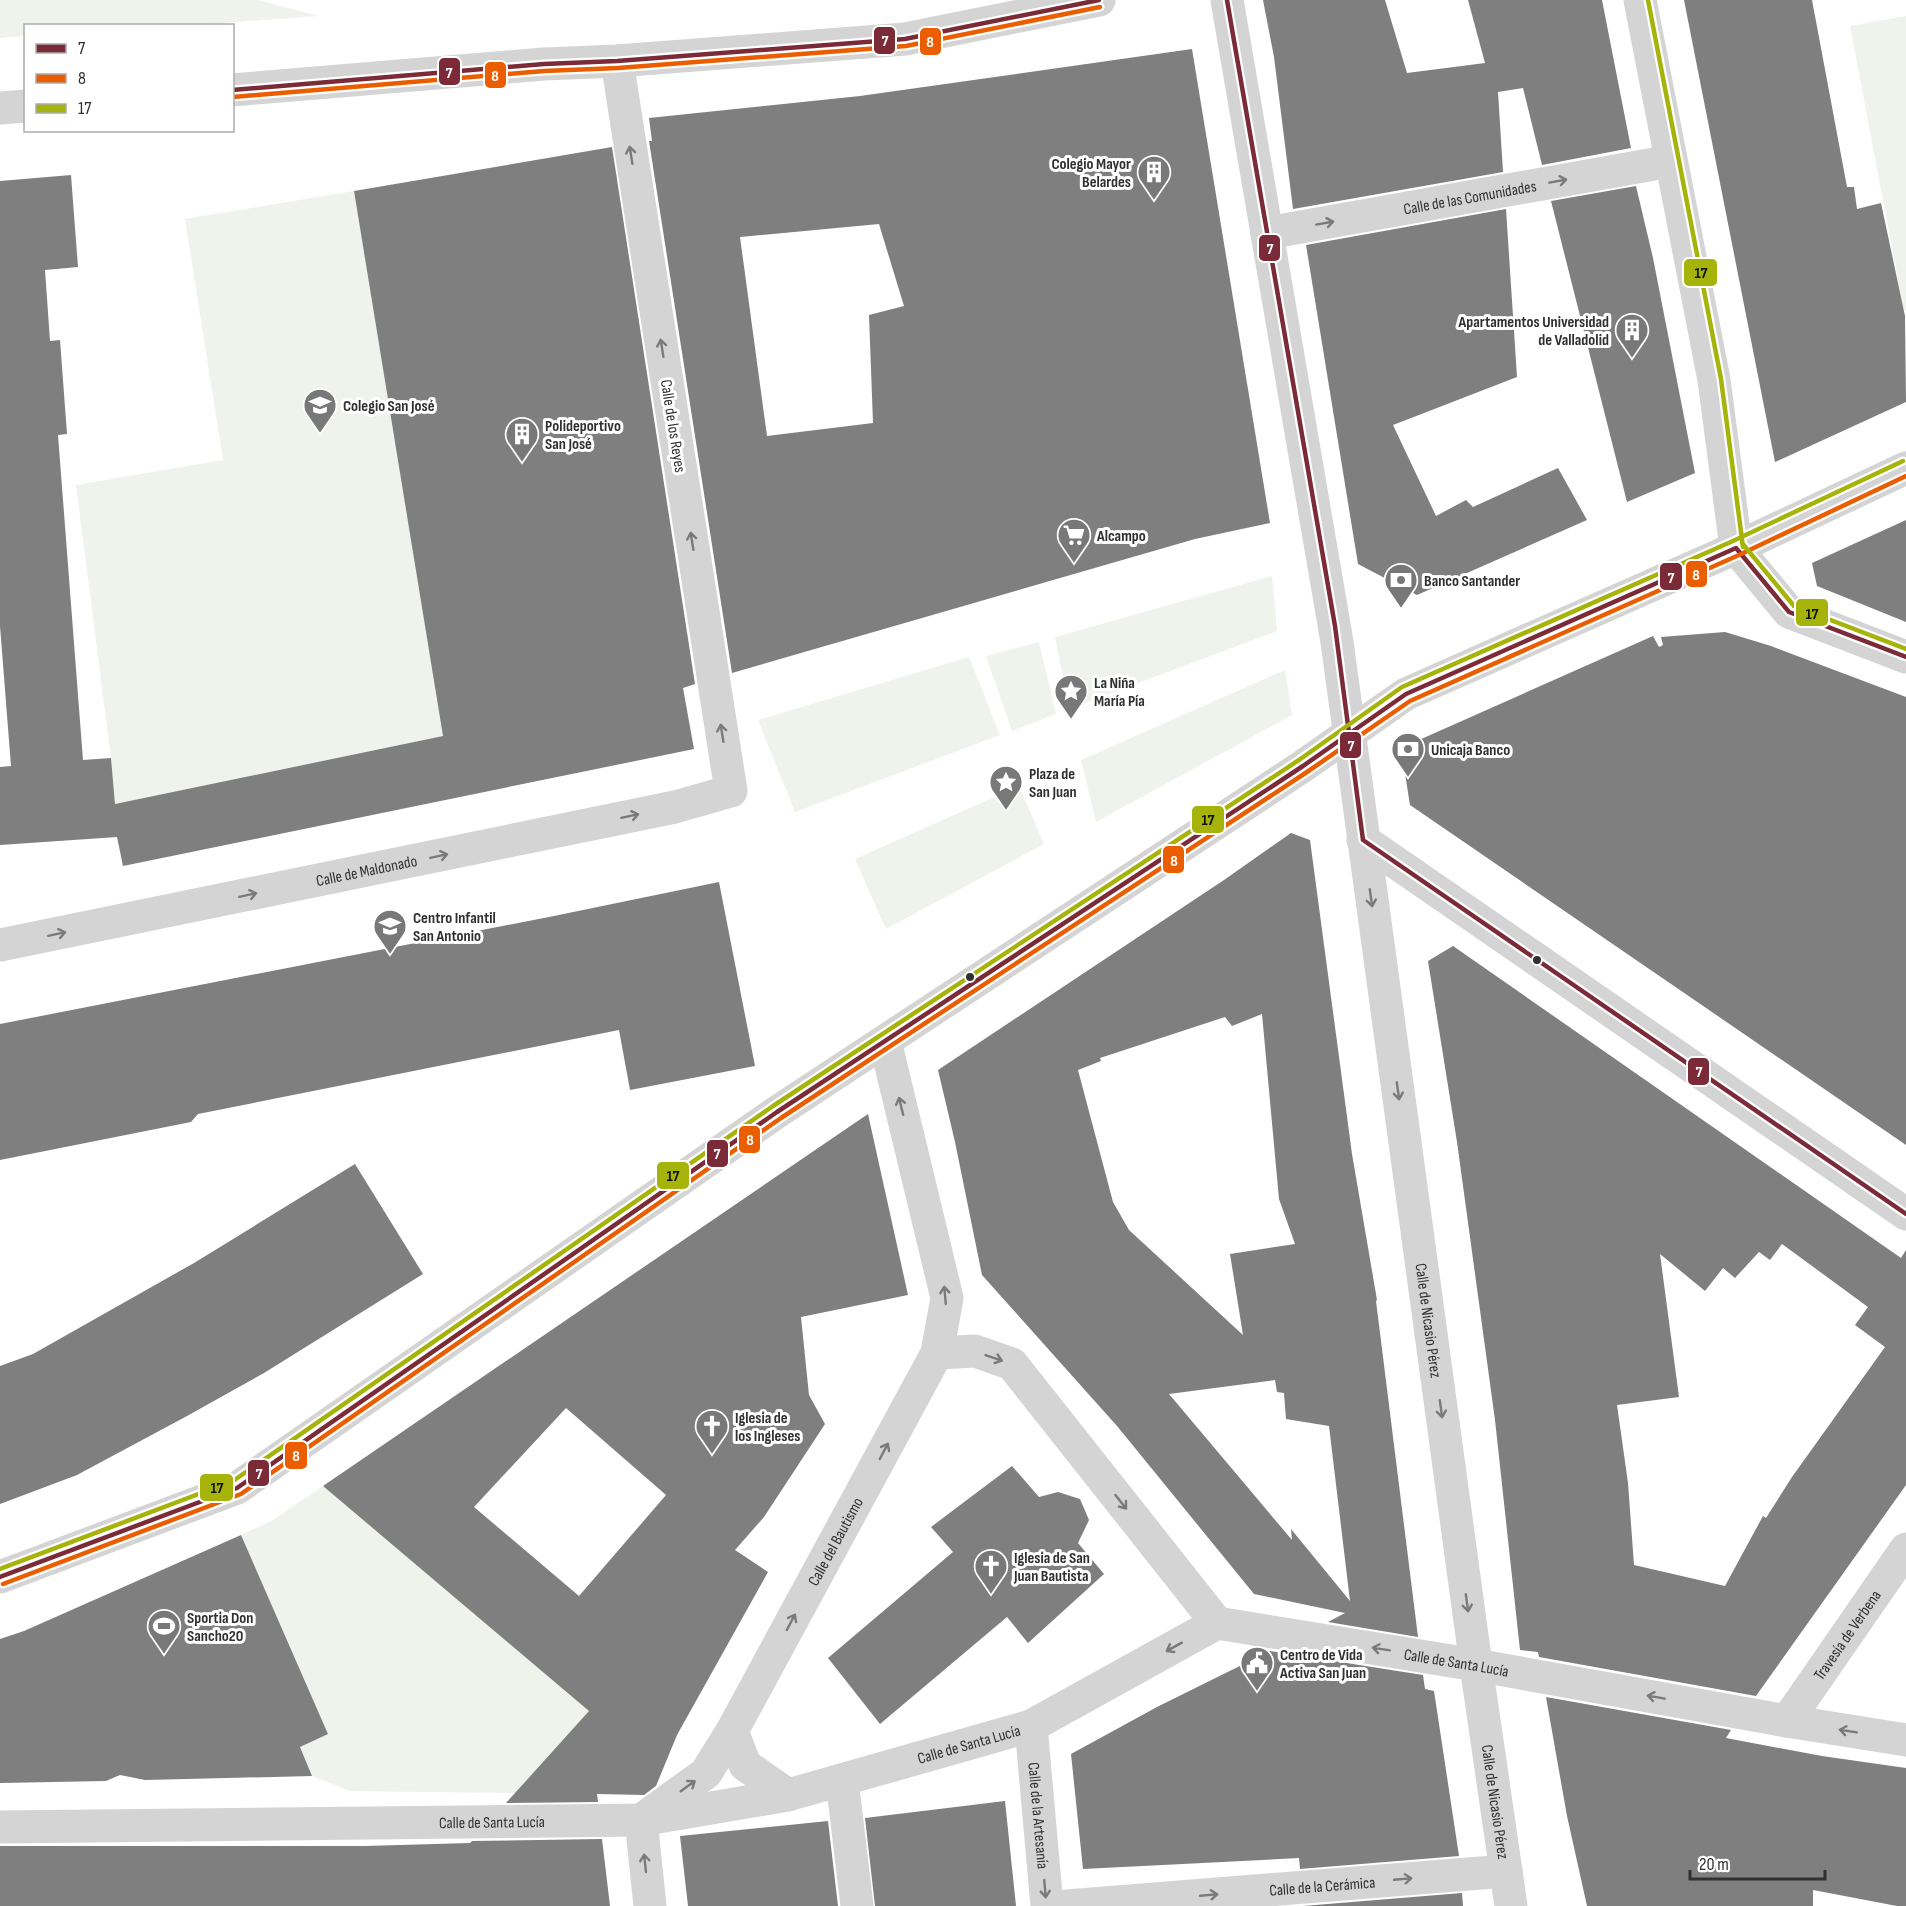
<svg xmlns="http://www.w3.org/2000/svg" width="1906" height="1906" font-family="'Sofia Sans Condensed',sans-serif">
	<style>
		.green { fill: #f0f2ec }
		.building { fill: #7f7f7f; fill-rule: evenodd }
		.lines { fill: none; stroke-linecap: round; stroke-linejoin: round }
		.minor { stroke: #d4d4d4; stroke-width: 33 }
		.bus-1-casing { stroke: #fff; stroke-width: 9 }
		.bus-2-casing { stroke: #fff; stroke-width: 9 }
		.bus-3-casing { stroke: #fff; stroke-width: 9 }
		.bus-1 { stroke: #7a2b37; stroke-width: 4.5 }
		.bus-2 { stroke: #ea5d00; stroke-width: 4.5 }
		.bus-3 { stroke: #a5b30a; stroke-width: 4.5 }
		.oneway { stroke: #7a7a7a }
		.bus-dot { fill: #303030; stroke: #fff; stroke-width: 2 }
		.labels { text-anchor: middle; stroke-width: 6; stroke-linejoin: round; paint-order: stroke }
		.poi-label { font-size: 16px; font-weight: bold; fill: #303030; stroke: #fff; text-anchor: start }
		.street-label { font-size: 16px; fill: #303030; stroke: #fff }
		.line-badge { stroke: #fff; stroke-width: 2 }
		.badge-label { font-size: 16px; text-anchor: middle; font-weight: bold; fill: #fff }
		.pale-badge-label { font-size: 16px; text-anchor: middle; font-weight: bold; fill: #111 }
	</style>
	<rect width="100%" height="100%" fill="#fff"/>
	<path class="green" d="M0,0H258L319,16L180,26H26L25,36L0,38Z
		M1906,16V310L1904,311L1850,26Z
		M354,191L403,489L447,735L115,804L111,758L76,485L223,460L185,219Z
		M1272,576L1277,631L1069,709L1055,637Z
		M1039,642L1056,714L1012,731L986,656Z
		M969,657L1000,735L795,812L758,720Z
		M1285,670L1292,715L1096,822L1081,760Z
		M1019,786L1044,844L886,929L855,859Z
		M323,1486L589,1711L521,1786L587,1794L350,1791L312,1776L300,1747L328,1733L241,1535L273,1520Z"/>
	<path class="building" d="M1263,0H1385L1407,73L1485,63L1468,0H1602L1631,148L1542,165L1523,88L1498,92L1503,172L1293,209L1274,57Z
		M1684,0H1812L1847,187H1854L1857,209L1881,203L1905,316L1906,402L1775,462Z
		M1192,49L1270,523L1195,539L732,673L649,141H652L649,118L860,96ZM879,224L904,306L869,315L873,423L767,436L740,237Z
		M612,147L695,684L683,688L694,749L123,866L117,837L0,845V767L11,766L0,626V181L71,175L78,267L45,270L50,341L60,340L67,434L58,435L83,760L111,758L115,804L443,736L354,191Z
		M1636,186L1653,258L1695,473L1627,502L1551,201Z
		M1506,209L1517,377L1393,425L1436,516L1466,500L1473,507L1558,468L1587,520L1417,595L1358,564L1306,245Z
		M1906,520V622L1817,586L1812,563Z
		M1725,632L1771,646L1906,697V1145L1410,805L1401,748L1653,636L1659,647L1663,645L1661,637Z
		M1291,833L1310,840L1352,1154L1377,1300L1376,1301L1418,1637L1328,1622L1345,1613L1254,1594L1117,1426L982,1275L955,1142L938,1070L1224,880ZM1262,1014L1279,1199L1295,1244L1230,1254L1243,1335L1129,1230L1113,1202L1078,1070L1101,1061L1100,1058L1225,1017L1232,1026ZM1275,1380L1277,1392L1284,1393L1286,1419L1329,1426L1350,1601L1291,1529L1292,1540L1169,1394Z
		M719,882L755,1066L630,1090L619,1030L198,1114L191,1122L0,1160V1024L549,917Z
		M1453,946L1901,1258L1906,1250V1485L1756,1696L1539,1657L1538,1652L1520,1650L1495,1420L1457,1142L1428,961ZM1782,1244L1868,1307L1855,1325L1885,1347L1792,1477L1766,1518L1763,1516L1725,1586L1634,1565L1628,1483L1617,1405L1679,1397L1660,1254L1705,1291L1723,1268L1735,1278L1759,1252L1770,1260Z
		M868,1114L908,1295L801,1317L809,1395L825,1424L764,1517L735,1550L768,1572L677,1735L656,1786L644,1795L597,1794L598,1802L506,1803L589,1711L323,1486ZM566,1408L666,1495L579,1596L474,1507Z
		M355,1164L423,1274L264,1373L187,1416L77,1475L0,1504V1366L33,1354L194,1263Z
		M1012,1466L1039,1497L1058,1492L1080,1499L1089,1520L1078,1543L1104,1574L1028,1643L1007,1617L880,1724L828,1658L953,1552L931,1527Z
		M241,1535L328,1734L300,1747L312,1776L145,1780L120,1775L106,1781L0,1783V1639L24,1631Z
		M1270,1651L1423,1675L1425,1689L1434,1691L1459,1856L1300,1869L1299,1858L1083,1869L1071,1754L1157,1707Z
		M1546,1697L1731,1730L1726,1738L1822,1756L1906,1768V1906H1897L1813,1890V1906H1587L1567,1816Z
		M1005,1801L1016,1906H875L865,1818Z
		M828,1821L838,1906H688L680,1836Z
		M602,1839L610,1906H0V1846H365L470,1843L472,1841Z
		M1462,1893L1463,1906H1303Z"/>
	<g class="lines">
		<g class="minor">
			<path id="s1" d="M1227,0L1337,642L1476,1665L1511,1906"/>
			<path d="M1640,0L1714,380L1736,548"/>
			<path d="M232,90L544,64L617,61L905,39L1099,0"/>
			<path d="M0,108L26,106"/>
			<path id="s2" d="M1267,233L1671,161"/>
			<path d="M1736,548L1789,612L1906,657"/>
			<path d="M1363,840L1906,1214"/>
			<path id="s3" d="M0,945L675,807L731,791L617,61"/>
			<path d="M937,1353L975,1351L1012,1364L1217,1623"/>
			<path d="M0,1577L237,1488L777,1112L1303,766L1406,694L1736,548L1906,468"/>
			<path id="s4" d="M1787,1721L1906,1549"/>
			<path id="s5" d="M1031,1726L1047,1906"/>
			<path d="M732,1731L745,1765L788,1795"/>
			<path d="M842,1780L857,1906"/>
			<path id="s6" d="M0,1827L641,1820L788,1795L1031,1726L1217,1623L1476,1665L1787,1721L1906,1740"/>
			<path id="s7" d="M650,1906L641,1820L706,1773L732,1731L937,1353L947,1298L885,1041"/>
			<path id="s8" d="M1067,1906L1506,1871"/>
		</g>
		<g class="bus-1-casing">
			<path id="bus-1" d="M1227,0L1335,626L1363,840L1906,1214
				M232,90L544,64L617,61L905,39L1099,0
				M0,1577L237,1488L777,1112L1303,766L1406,694L1736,548L1789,612L1906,657"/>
		</g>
		<g class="bus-2-casing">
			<path id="bus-2" d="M233,97L544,71L618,68L906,46L1100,7
				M3,1584L241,1494L781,1118L1307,772L1410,701L1739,555L1906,476"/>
		</g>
		<g class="bus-3-casing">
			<path id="bus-3" d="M1648,0L1721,379L1743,547
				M1742,543L1794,606L1906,649
				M0,1569L233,1481L773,1106L1299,760L1402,687L1733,541L1903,461"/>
		</g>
		<use href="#bus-1" class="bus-1"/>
		<use href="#bus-2" class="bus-2"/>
		<use href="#bus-3" class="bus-3"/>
	</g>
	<defs><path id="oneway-shaft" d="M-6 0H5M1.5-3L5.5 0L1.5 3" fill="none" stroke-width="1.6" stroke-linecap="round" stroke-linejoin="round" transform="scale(1.5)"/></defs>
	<g class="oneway">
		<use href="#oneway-shaft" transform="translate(631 155) rotate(-99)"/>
		<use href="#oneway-shaft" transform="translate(1558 181) rotate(-10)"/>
		<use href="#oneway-shaft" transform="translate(1325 223) rotate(-10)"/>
		<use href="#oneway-shaft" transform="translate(662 348) rotate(-99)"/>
		<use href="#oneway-shaft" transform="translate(692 541) rotate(-99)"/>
		<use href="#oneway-shaft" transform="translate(722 733) rotate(-99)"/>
		<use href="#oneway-shaft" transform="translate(630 816) rotate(-12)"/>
		<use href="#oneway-shaft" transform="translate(439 856) rotate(-12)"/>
		<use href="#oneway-shaft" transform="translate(248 895) rotate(-12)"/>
		<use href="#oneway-shaft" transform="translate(1371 898) rotate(82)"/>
		<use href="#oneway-shaft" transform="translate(57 934) rotate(-12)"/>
		<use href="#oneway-shaft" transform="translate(1398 1091) rotate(82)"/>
		<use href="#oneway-shaft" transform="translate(901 1106) rotate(-104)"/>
		<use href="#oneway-shaft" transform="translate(945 1295) rotate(-95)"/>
		<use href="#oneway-shaft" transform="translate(994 1358) rotate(19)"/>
		<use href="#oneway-shaft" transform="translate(1441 1409) rotate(82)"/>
		<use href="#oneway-shaft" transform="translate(884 1451) rotate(-62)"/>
		<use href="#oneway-shaft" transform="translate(1121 1502) rotate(52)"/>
		<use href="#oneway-shaft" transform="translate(1467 1603) rotate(82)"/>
		<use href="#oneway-shaft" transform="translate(791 1622) rotate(-62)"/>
		<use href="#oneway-shaft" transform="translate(1174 1647) rotate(151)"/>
		<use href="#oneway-shaft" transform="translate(1381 1649) rotate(-171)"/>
		<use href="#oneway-shaft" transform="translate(1656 1697) rotate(-170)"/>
		<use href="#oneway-shaft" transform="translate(1848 1731) rotate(-171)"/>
		<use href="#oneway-shaft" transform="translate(688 1786) rotate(-36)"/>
		<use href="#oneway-shaft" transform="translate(645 1863) rotate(-96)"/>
		<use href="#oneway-shaft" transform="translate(1403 1879) rotate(-5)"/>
		<use href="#oneway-shaft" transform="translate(1045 1889) rotate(85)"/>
		<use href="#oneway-shaft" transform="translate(1209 1895) rotate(-5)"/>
	</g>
	<defs>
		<g id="building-pin" transform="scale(1.725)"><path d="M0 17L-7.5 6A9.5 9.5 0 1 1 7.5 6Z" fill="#787878" stroke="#fff"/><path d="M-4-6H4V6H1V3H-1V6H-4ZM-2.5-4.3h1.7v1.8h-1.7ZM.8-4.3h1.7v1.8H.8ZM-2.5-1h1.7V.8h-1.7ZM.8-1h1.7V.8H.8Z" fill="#fff"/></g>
		<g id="school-pin" transform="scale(1.725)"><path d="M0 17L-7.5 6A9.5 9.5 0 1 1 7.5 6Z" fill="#787878" stroke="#fff"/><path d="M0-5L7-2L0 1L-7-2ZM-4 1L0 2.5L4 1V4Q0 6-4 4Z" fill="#fff"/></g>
		<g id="supermarket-pin" transform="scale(1.725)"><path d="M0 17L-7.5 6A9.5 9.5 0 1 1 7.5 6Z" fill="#787878" stroke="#fff"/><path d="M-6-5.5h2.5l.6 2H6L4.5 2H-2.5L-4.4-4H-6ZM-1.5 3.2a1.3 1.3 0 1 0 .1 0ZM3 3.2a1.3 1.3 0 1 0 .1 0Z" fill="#fff"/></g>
		<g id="bank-pin" transform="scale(1.725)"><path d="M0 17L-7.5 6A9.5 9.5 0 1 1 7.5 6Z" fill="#787878" stroke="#fff"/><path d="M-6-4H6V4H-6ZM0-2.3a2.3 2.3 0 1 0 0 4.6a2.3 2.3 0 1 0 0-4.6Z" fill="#fff"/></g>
		<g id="sight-pin" transform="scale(1.725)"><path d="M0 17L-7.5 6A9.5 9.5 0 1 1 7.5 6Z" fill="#787878" stroke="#fff"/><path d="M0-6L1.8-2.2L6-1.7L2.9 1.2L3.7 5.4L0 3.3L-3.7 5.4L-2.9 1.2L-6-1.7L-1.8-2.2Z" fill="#fff"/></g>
		<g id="church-pin" transform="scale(1.725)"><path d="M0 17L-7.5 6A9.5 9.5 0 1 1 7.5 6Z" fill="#787878" stroke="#fff"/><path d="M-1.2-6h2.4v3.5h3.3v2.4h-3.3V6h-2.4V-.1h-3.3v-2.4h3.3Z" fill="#fff"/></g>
		<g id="stadium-pin" transform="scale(1.725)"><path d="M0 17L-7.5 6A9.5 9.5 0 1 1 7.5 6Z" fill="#787878" stroke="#fff"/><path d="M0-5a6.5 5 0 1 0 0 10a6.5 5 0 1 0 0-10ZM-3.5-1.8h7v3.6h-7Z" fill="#fff"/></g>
		<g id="civic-pin" transform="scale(1.725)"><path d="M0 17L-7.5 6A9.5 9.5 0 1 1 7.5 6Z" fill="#787878" stroke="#fff"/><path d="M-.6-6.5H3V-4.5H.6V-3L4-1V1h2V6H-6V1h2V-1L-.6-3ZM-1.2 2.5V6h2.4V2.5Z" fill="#fff"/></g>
	</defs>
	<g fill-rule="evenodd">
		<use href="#building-pin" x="1154" y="172"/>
		<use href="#building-pin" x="1632" y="330"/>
		<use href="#school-pin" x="320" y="405"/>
		<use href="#building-pin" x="522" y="434"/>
		<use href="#supermarket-pin" x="1074" y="535"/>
		<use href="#bank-pin" x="1401" y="580"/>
		<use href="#sight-pin" x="1071" y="691"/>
		<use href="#bank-pin" x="1408" y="749"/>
		<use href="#sight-pin" x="1006" y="782"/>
		<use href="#school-pin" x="390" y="926"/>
		<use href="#church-pin" x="712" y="1426"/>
		<use href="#church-pin" x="991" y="1566"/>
		<use href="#stadium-pin" x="164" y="1626"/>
		<use href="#civic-pin" x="1257" y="1663"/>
	</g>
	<g class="bus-dot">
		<circle cx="1537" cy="960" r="5"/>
		<circle cx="970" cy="977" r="5"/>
	</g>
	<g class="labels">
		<g class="poi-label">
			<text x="1131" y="169" text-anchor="end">Colegio Mayor<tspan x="1131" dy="18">Belardes</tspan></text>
			<text x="1609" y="327" text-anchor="end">Apartamentos Universidad<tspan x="1609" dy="18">de Valladolid</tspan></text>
			<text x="343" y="411">Colegio San José</text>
			<text x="545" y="431">Polideportivo<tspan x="545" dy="18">San José</tspan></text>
			<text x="1097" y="541">Alcampo</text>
			<text x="1424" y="586">Banco Santander</text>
			<text x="1094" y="688">La Niña<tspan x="1094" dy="18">María Pía</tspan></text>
			<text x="1431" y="755">Unicaja Banco</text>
			<text x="1029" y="779">Plaza de<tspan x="1029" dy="18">San Juan</tspan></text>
			<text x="413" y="923">Centro Infantil<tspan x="413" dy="18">San Antonio</tspan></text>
			<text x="735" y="1423">Iglesia de<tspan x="735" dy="18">los Ingleses</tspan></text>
			<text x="1014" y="1563">Iglesia de San<tspan x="1014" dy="18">Juan Bautista</tspan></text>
			<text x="187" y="1623">Sportia Don<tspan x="187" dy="18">Sancho20</tspan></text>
			<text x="1280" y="1660">Centro de Vida<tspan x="1280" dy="18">Activa San Juan</tspan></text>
		</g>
		<g class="street-label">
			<text dy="6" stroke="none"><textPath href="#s2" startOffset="206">Calle de las Comunidades</textPath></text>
			<text transform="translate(674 426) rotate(81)" y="6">Calle de los Reyes</text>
			<text dy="6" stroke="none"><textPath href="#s3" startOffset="374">Calle de Maldonado</textPath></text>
			<text dy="6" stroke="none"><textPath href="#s1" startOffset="1336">Calle de Nicasio Pérez</textPath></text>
			<text dy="6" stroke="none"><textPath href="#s7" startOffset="432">Calle del Bautismo</textPath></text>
			<text dy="6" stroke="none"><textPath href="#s4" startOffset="105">Travesía de Verbena</textPath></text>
			<text dy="6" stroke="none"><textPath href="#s6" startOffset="1498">Calle de Santa Lucía</textPath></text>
			<text dy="6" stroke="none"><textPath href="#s6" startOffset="978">Calle de Santa Lucía</textPath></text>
			<text dy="6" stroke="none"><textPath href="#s1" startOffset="1822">Calle de Nicasio Pérez</textPath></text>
			<text dy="6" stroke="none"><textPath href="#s5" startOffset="90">Calle de la Artesanía</textPath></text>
			<text dy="6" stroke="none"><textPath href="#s6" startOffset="492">Calle de Santa Lucía</textPath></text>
			<text dy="6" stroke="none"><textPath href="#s8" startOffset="256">Calle de la Cerámica</textPath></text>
		</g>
	</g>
	<g class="line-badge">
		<rect x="873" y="26" width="23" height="29" rx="6" fill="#7a2b37"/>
		<rect x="919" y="27" width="23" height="29" rx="6" fill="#ea5d00"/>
		<rect x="438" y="57" width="23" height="29" rx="6" fill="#7a2b37"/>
		<rect x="484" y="61" width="23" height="28" rx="6" fill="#ea5d00"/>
		<rect x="1258" y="234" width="23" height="28" rx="6" fill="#7a2b37"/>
		<rect x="1683" y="258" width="35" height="29" rx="6" fill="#a5b30a"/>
		<rect x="1685" y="560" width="23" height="28" rx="6" fill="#ea5d00"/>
		<rect x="1659" y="562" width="24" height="29" rx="6" fill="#7a2b37"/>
		<rect x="1795" y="598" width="34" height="29" rx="6" fill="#a5b30a"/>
		<rect x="1339" y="731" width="23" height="28" rx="6" fill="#7a2b37"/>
		<rect x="1191" y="805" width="34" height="29" rx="6" fill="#a5b30a"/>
		<rect x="1162" y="845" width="23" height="29" rx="6" fill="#ea5d00"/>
		<rect x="1687" y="1057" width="23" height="29" rx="6" fill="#7a2b37"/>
		<rect x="738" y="1125" width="23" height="29" rx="6" fill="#ea5d00"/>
		<rect x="706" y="1139" width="23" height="29" rx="6" fill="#7a2b37"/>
		<rect x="656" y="1161" width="34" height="29" rx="6" fill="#a5b30a"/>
		<rect x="284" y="1441" width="24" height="29" rx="6" fill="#ea5d00"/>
		<rect x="247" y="1459" width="23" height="28" rx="6" fill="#7a2b37"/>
		<rect x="199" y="1473" width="35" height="29" rx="6" fill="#a5b30a"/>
	</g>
	<g class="badge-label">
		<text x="885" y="46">7</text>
		<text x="930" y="47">8</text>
		<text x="449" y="78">7</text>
		<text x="495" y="81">8</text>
		<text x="1270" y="254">7</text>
		<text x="1696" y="580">8</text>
		<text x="1671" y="583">7</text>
		<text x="1351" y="751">7</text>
		<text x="1174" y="866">8</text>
		<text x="1699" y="1077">7</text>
		<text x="750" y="1145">8</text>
		<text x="717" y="1159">7</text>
		<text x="296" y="1461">8</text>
		<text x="259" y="1479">7</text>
	</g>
	<g class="pale-badge-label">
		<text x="1701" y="278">17</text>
		<text x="1812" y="619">17</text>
		<text x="1208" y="825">17</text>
		<text x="673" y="1181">17</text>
		<text x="217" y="1493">17</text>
	</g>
	<rect x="24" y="24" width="210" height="108" fill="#ffffff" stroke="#acacac" stroke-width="1.5"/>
	<rect x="36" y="44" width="30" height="9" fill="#7a2b37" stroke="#acacac" stroke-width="1.5"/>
	<text x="78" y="54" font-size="18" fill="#303030">7</text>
	<rect x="36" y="74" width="30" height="9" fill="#ea5d00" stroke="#acacac" stroke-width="1.5"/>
	<text x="78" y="84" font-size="18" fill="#303030">8</text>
	<rect x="36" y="104" width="30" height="9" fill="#a5b30a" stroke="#acacac" stroke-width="1.5"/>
	<text x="78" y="114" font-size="18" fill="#303030">17</text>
	<path d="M1690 1870v9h135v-9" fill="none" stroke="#303030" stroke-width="3"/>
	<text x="1699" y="1870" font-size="18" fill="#303030" stroke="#ffffff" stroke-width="4.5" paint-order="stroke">20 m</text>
</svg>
